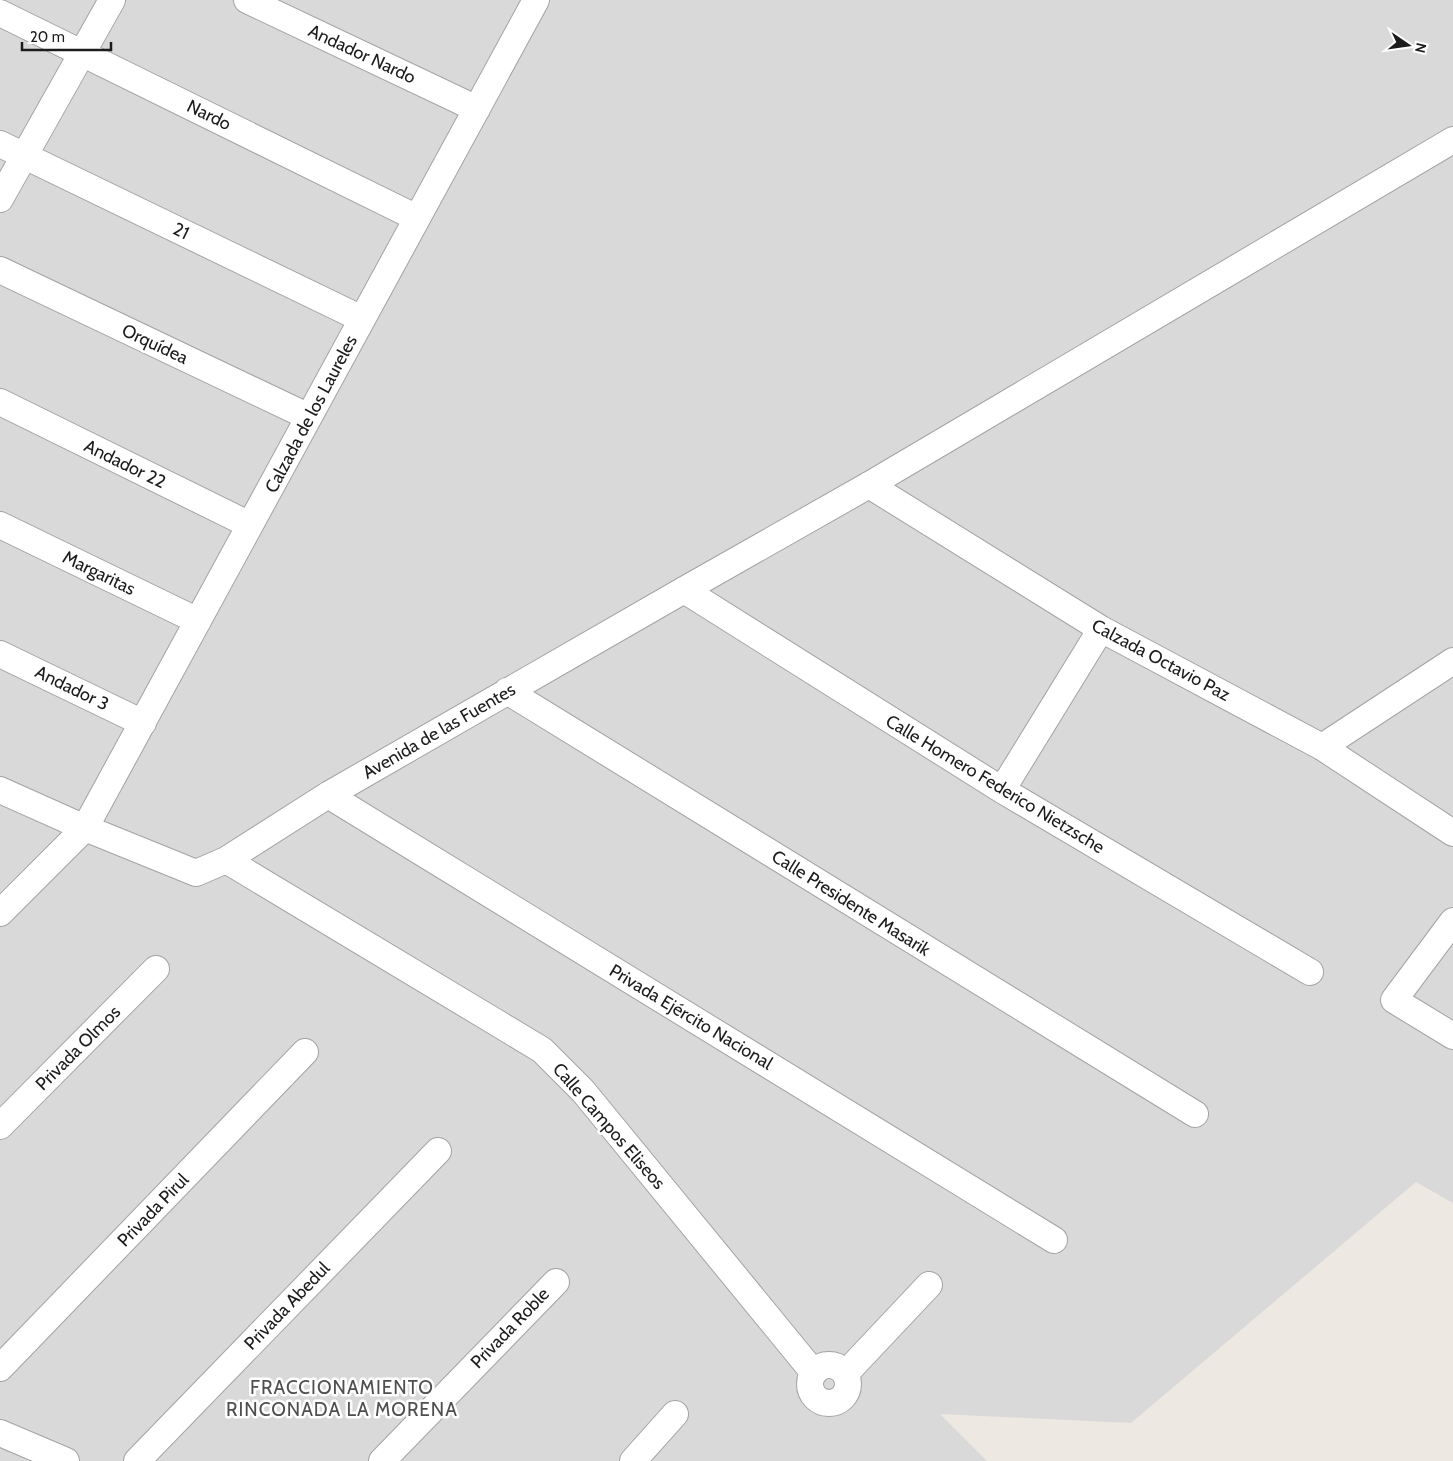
<svg xmlns="http://www.w3.org/2000/svg" width="1453" height="1461" font-family="Cabin,sans-serif">
	<style>
		.residential { fill: #dad9d9 }
		.lines { fill: none; stroke-linecap: round; stroke-linejoin: round }
		.minor-casing { stroke: #a3a3a3; stroke-width: 28 }
		.minor { stroke: #fff; stroke-width: 26 }
		.labels { text-anchor: middle; stroke-width: 5; stroke-linejoin: round; paint-order: stroke }
		.street-label { font-size: 18px; fill: #1c1c1c; stroke: #fff }
		.neighbourhood-label { font-size: 19px; letter-spacing: 1px; fill: #4f4f4f; stroke: #fff }
	</style>
	<rect width="100%" height="100%" fill="#ede8e1"/>
	<path class="residential" d="M0,0H1453V1203L1416,1182L1131,1423L940,1414L987,1461H0Z"/>
	<g class="lines">
		<g class="minor-casing">
			<path id="minor" d="M247,0L477,109
				M0,13L417,218
				M0,144L362,319
				M0,199L112,0
				M0,270L309,417
				M0,402L250,525
				M869,485L1101,629L1322,747L1453,833
				M0,525L198,621
				M684,590L1002,790L1310,972
				M0,654L143,723
				M507,691L1195,1114
				M1322,747L1453,661
				M0,790L85,828L196,873L226,860L328,795L684,590L869,485L1453,140
				M1002,790L1101,629
				M328,795L1054,1240
				M226,860L542,1050L583,1091L814,1373
				M0,913L85,828L536,0
				M1453,921L1394,1000L1453,1036
				M0,1126L156,969
				M810 1384a19 19 0 1 1 38 0a19 19 0 1 1-38 0Z
				M0,1368L305,1052
				M846,1373L929,1285
				M0,1433L66,1461
				M137,1461L438,1151
				M382,1461L556,1282
				M633,1461L675,1414"/>
		</g>
		<use href="#minor" class="minor"/>
	</g>
	<g class="labels">
		<g class="street-label">
			<text transform="translate(362 54) rotate(25)" y="6">Andador Nardo</text>
			<text transform="translate(209 115) rotate(26)" y="6">Nardo</text>
			<text transform="translate(181 231) rotate(26)" y="6">21</text>
			<text transform="translate(155 344) rotate(25)" y="6">Orquídea</text>
			<text transform="translate(311 414) rotate(-62)" y="6">Calzada de los Laureles</text>
			<text transform="translate(125 464) rotate(26)" y="6">Andador 22</text>
			<text transform="translate(99 573) rotate(26)" y="6">Margaritas</text>
			<text transform="translate(1161 660) rotate(28)" y="6">Calzada Octavio Paz</text>
			<text transform="translate(72 688) rotate(26)" y="6">Andador 3</text>
			<text transform="translate(439 731) rotate(-30)" y="6">Avenida de las Fuentes</text>
			<text transform="translate(995 784) rotate(31)" y="6">Calle Homero Federico Nietzsche</text>
			<text transform="translate(851 903) rotate(32)" y="6">Calle Presidente Masarik</text>
			<text transform="translate(691 1017) rotate(31)" y="6">Privada Ejército Nacional</text>
			<text transform="translate(78 1048) rotate(-45)" y="6">Privada Olmos</text>
			<text transform="translate(609 1126) rotate(49)" y="6">Calle Campos Eliseos</text>
			<text transform="translate(153 1210) rotate(-46)" y="6">Privada Pirul</text>
			<text transform="translate(287 1306) rotate(-46)" y="6">Privada Abedul</text>
			<text transform="translate(510 1328) rotate(-46)" y="6">Privada Roble</text>
		</g>
		<g class="neighbourhood-label">
			<text x="342" y="1394">FRACCIONAMIENTO<tspan x="342" dy="22">RINCONADA LA MORENA</tspan></text>
		</g>
	</g>
	<g transform="translate(1408 45) rotate(103)" stroke="#ffffff" stroke-width="4" paint-order="stroke">
	<path d="M0-4L9 19L0 12L-9 19Z" fill="#1c1c1c"/>
	<text y="-8" font-size="14" font-weight="bold" text-anchor="middle" fill="#1c1c1c">N</text>
	</g>
	<path d="M22 42v8h89v-8" fill="none" stroke="#1c1c1c" stroke-width="2.5"/>
	<text x="30" y="42" font-size="15" fill="#1c1c1c" stroke="#ffffff" stroke-width="4" paint-order="stroke">20 m</text>
</svg>
